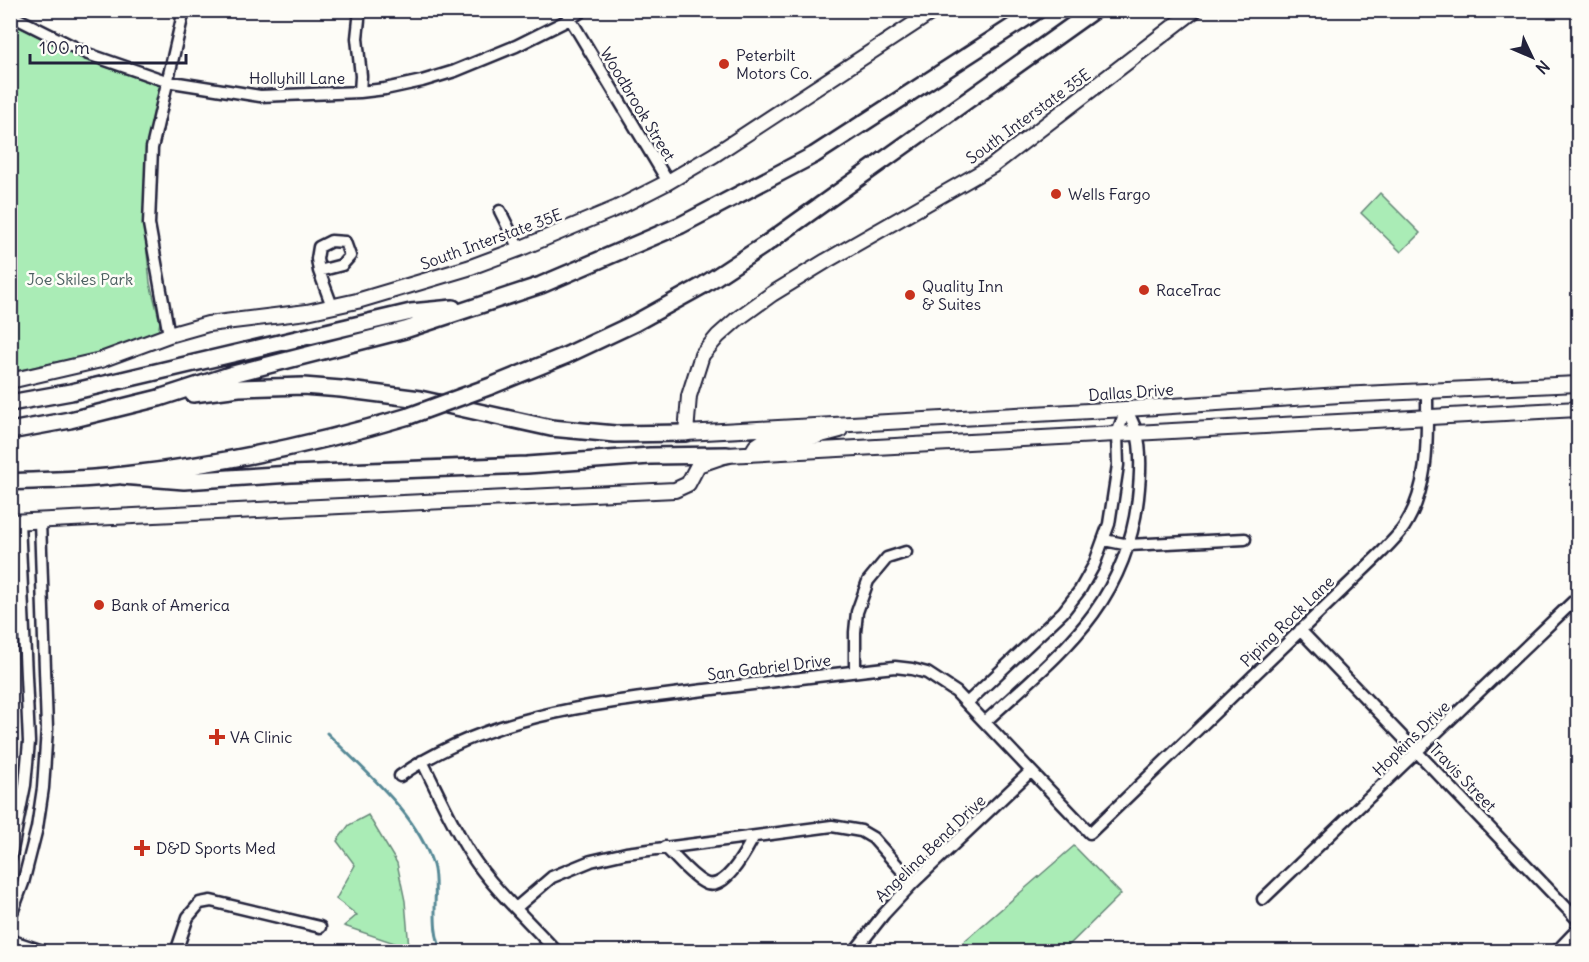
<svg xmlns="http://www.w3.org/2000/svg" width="1589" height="962" font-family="Delius,sans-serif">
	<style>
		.green { fill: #aaecb6; stroke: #668778; stroke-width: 1.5 }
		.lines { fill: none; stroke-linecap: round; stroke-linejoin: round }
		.stream { stroke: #578996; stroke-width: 3 }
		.minor-casing { stroke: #22223b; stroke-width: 15 }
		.major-casing { stroke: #22223b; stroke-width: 18 }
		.highway-casing { stroke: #22223b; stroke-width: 20 }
		.minor { stroke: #fdfcf7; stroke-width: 10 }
		.major { stroke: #fdfcf7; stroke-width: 14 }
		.highway { stroke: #fdfcf7; stroke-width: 15 }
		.highway-bridge-casing { stroke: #22223b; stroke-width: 20; stroke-linecap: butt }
		.highway-bridge { stroke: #fdfcf7; stroke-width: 15 }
		.poi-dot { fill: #c8321e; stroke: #fdfcf7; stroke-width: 2 }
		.labels { text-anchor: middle; stroke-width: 5; stroke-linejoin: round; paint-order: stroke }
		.poi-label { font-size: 16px; fill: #22223b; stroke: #fdfcf7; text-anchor: start }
		.street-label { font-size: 16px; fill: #22223b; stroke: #fdfcf7 }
		.park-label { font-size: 16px; fill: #4b5f60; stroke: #fdfcf7 }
	</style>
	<rect width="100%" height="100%" fill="#fdfcf7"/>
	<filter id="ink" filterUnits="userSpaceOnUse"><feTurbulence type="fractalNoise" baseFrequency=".0167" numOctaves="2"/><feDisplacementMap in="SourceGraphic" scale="12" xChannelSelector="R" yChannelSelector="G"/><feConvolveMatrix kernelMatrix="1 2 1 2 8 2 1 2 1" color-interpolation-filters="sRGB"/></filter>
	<g filter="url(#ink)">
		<path class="green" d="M11,23L84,59L160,86L146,150L144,223L150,283L160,322L158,333L98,353L11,372Z
			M1380,193L1420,233L1401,252L1361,213Z
			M368,815L397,863L405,901L409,948L344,926L357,915L336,899L355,865L337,841L349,825Z
			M1074,846L1121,894L1063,951H956L961,944Z"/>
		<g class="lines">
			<path class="stream" d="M327,733C365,772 416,812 433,865C440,888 428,929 443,952"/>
			<g class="minor-casing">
				<path id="minor" d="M360,10L357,38L361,76L360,92
					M565,10L668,182
					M10,15L88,54L166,81L260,96L360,92L385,89L422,81L455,71L516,46L570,19L583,10
					M500,211L519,249
					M331,241L345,242L350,256L342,265L319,271L317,259L319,247Z
					M319,271L332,306
					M169,335L149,224L152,148L184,10
					M1104,540L1129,545L1245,539
					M1300,630L1578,920
					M855,671V632L857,612L868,581L887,558L906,552
					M967,703L1063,612L1080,590L1094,565L1109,524L1118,465L1117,434L1126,409
					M985,722C1060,653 1125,607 1138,498C1140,480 1142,448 1136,430C1133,423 1130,416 1126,409
					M422,761C438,793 452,825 471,855C494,890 529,921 557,952
					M400,776C488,714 600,703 705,690C768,682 832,674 895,667L912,669L927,673L956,692L1090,833L1383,551C1390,543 1398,536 1404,527C1430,487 1427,437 1427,392
					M665,847C677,858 689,874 703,882C723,895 745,853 753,838
					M10,860L25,785L29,742L19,522
					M1263,899L1578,597
					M517,907L552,877L591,861L626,853L832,826L861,831L873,838L913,883
					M10,918L23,883L37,828L43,788L47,729L40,521
					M10,940L46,952
					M176,952L188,917L200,903L211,901L320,927
					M854,952L884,914L913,883L1031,771
					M1189,952H1201
					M1556,952L1578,929"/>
			</g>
			<g class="major-casing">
				<path id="major" d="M1195,10L992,166L826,261L772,294L736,320L718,336L702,355L689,396L686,433L1126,409L1340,395L1578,384
					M10,381L101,360L169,335L208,324L307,312L357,301L468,268L519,249L617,208L668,182L714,155L935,10
					M751,454L756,446L765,440L817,436L840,430
					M10,522L675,490L688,484L698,465L727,455L1578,409"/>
			</g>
			<g class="highway-casing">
				<path id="highway" d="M491,386L567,355L635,323L702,286L766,244L1094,10
					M193,394L239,388L303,386L341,389L420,399L551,428L615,434L686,433
					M10,403L71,392L411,312L453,308
					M10,431L70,420L159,398L233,374L405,330L541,285L681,225L814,155L1038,10
					M122,476L184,481L291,474L527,465L650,456L727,455
					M10,482C48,480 87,480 124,475C221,464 316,444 409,416"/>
			</g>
			<use href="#minor" class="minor"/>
			<use href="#major" class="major"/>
			<use href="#highway" class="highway"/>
			<g class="highway-bridge-casing">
				<path id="highway-bridge" d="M409,416L491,386"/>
			</g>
			<use href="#highway-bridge" class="highway-bridge"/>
		</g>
	</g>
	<g class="poi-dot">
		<circle cx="724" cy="64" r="6"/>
		<circle cx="1056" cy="194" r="6"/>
		<circle cx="1144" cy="290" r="6"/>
		<circle cx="910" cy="295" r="6"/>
		<circle cx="99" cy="605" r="6"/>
		<path d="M214 728h6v6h6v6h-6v6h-6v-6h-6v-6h6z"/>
		<path d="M139 839h6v6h6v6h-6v6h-6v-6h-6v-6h6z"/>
	</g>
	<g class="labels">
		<g class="poi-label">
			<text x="736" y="61">Peterbilt<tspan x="736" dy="18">Motors Co.</tspan></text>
			<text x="1068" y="200">Wells Fargo</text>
			<text x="922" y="292">Quality Inn<tspan x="922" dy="18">&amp; Suites</tspan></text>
			<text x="1156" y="296">RaceTrac</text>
			<text x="111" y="611">Bank of America</text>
			<text x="230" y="743">VA Clinic</text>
			<text x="156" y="854">D&amp;D Sports Med</text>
		</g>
		<g class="street-label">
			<text x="297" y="84">Hollyhill Lane</text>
			<text transform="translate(638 104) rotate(59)" y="6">Woodbrook Street</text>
			<text transform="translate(1028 116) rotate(-36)" y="6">South Interstate 35E</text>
			<text transform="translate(491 239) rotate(-20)" y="6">South Interstate 35E</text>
			<text transform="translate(1131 392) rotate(-4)" y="6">Dallas Drive</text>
			<text transform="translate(1287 621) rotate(-44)" y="6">Piping Rock Lane</text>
			<text transform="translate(769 667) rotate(-7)" y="6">San Gabriel Drive</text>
			<text transform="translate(1411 738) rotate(-44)" y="6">Hopkins Drive</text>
			<text transform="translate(1463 777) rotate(46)" y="6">Travis Street</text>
			<text transform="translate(930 848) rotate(-44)" y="6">Angelina Bend Drive</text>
		</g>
		<g class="park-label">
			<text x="80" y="285">Joe Skiles Park</text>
		</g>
	</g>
	<rect width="1589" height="962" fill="none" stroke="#fdfcf7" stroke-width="36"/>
	<rect x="18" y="18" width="1553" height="926" fill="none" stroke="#22223b" stroke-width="2" filter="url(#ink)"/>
	<g transform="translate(1532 57) rotate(134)" stroke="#fdfcf7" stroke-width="4.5" paint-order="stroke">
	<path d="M0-4.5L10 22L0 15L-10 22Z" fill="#22223b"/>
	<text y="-9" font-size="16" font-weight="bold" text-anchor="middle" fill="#22223b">N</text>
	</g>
	<path d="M30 54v9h156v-9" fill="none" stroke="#22223b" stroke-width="3"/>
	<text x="39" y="54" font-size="18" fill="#22223b" stroke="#fdfcf7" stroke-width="4.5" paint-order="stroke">100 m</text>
</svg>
